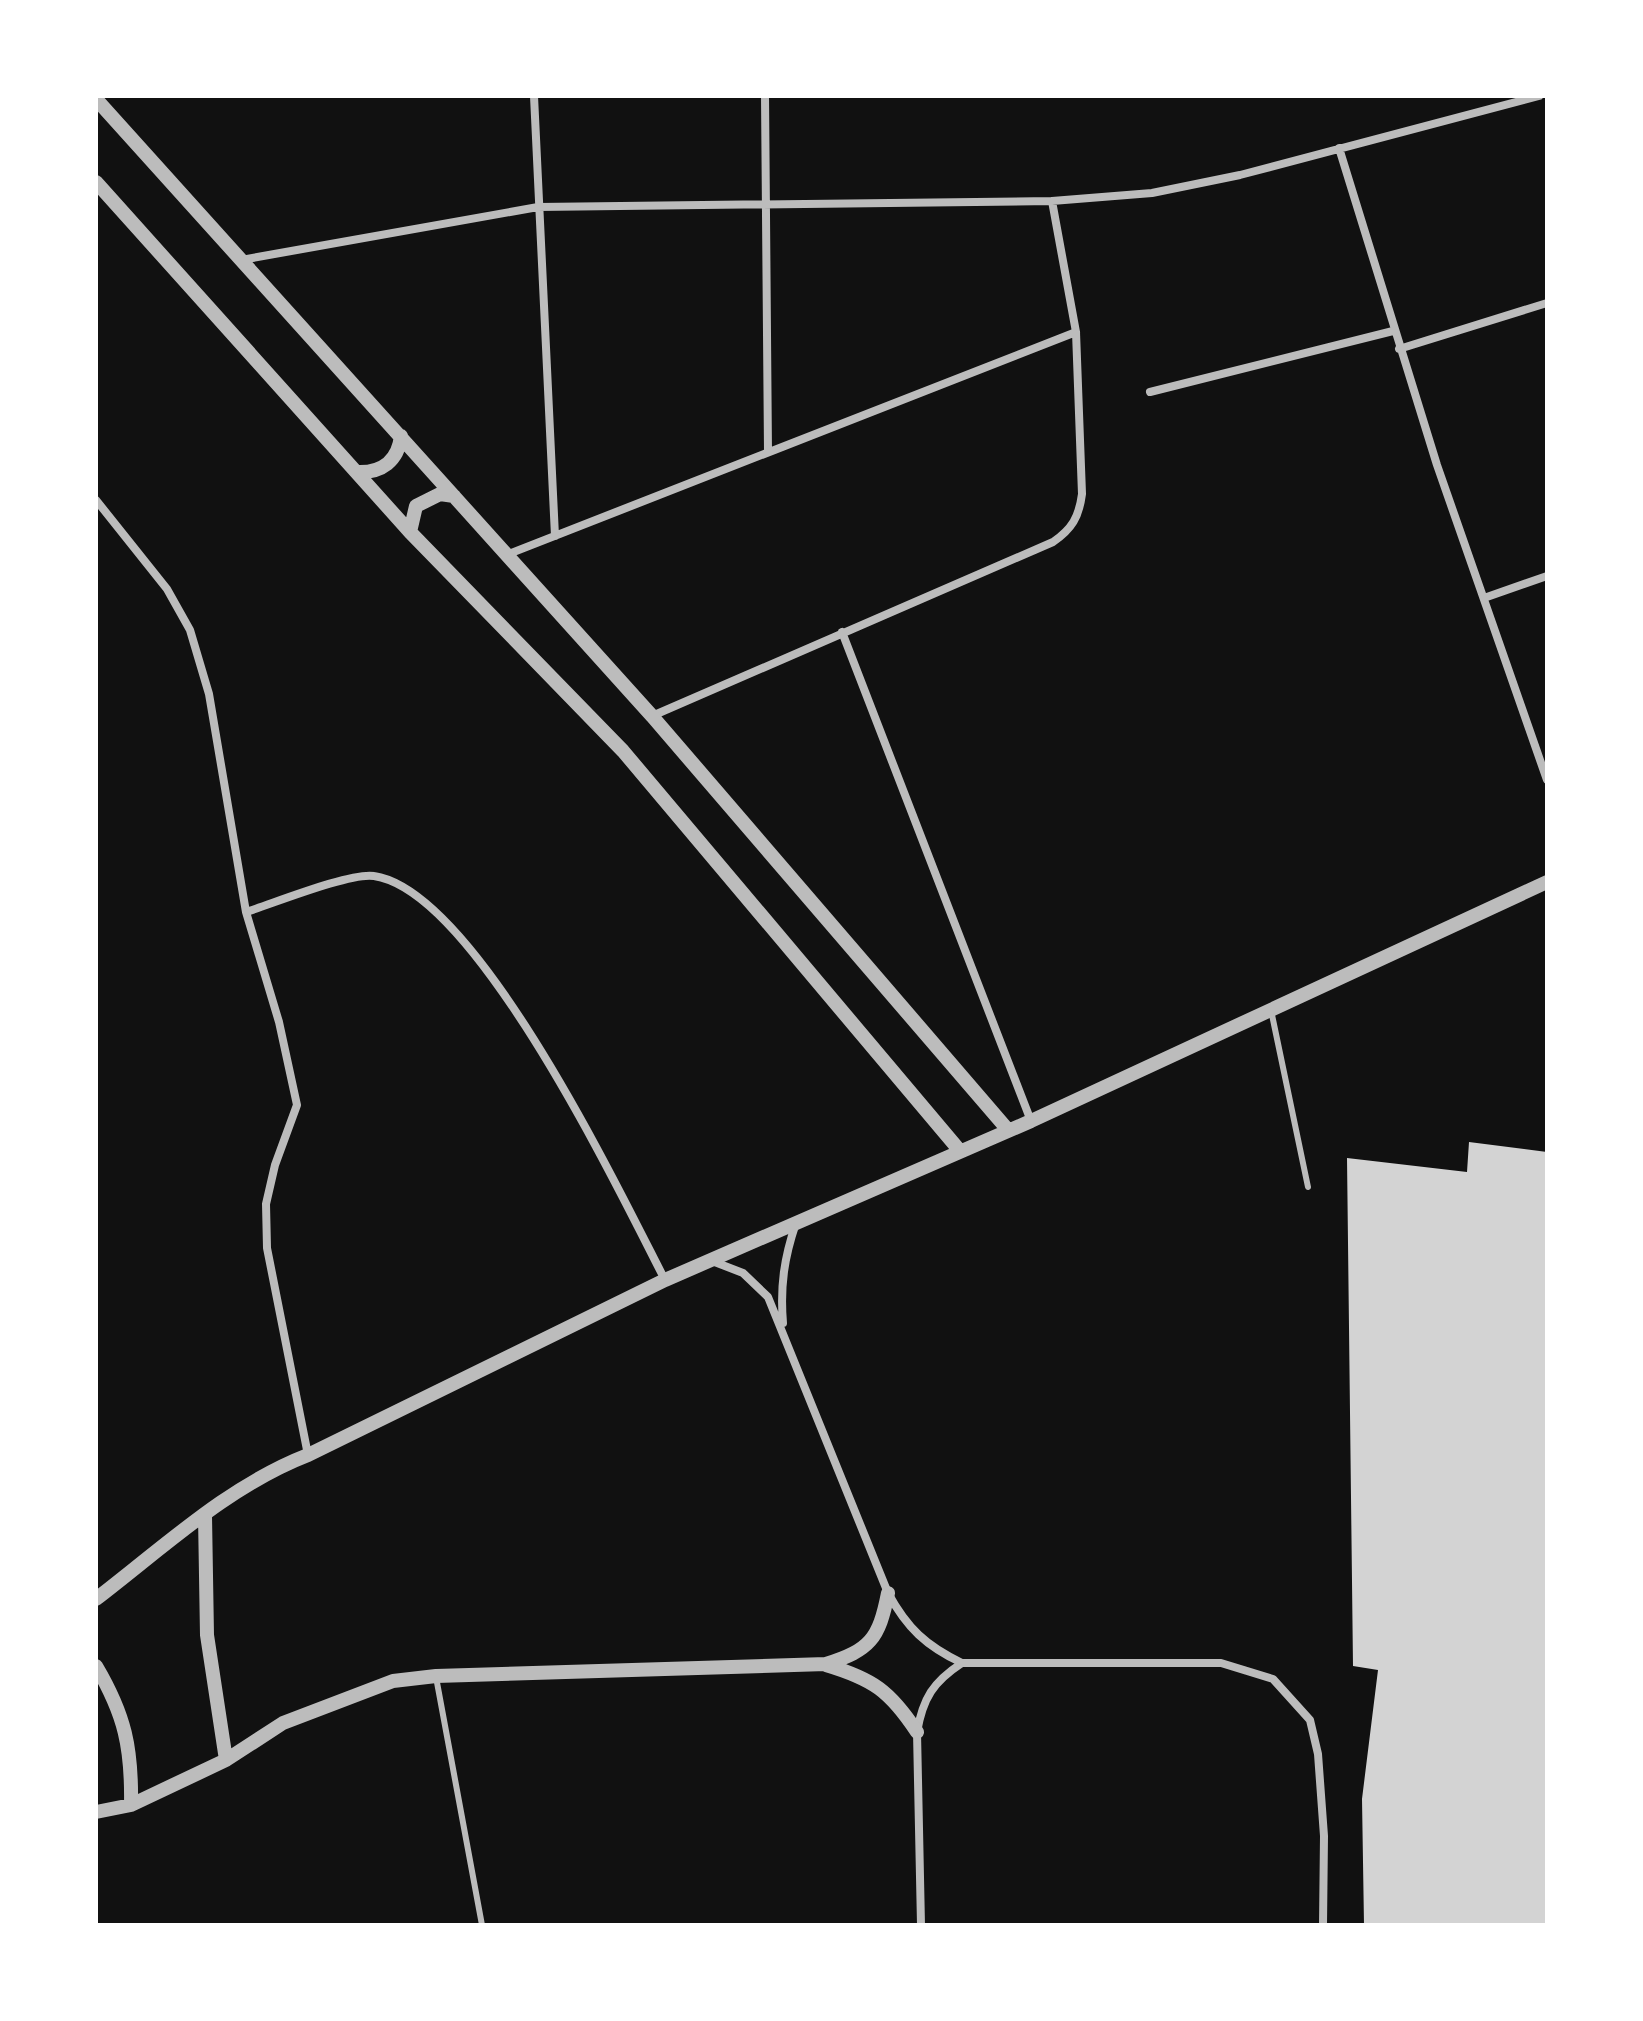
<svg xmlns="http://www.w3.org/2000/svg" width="1643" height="2021" font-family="Arial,sans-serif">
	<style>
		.building { fill: #d3d3d3 }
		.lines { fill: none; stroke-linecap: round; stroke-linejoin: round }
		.service { stroke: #bcbcbc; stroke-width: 6 }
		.minor { stroke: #bcbcbc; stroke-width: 8 }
		.tertiary { stroke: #bcbcbc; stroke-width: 14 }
	</style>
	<rect width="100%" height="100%" fill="#111"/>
	<path class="building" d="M1469,1142L1547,1152V1925H1364L1362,1799L1378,1670L1353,1666L1347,1158L1467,1172Z"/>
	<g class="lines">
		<path class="service" d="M1271,1010L1308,1187
			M436,1677L482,1925"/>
		<path class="minor" d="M534,96L555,536
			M765,96L768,452
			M1339,148L1437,465L1547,780
			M241,260L538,207L1052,201L1152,193L1240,175L1539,96
			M1399,349L1547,303
			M1150,392L1393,331
			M96,500L167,589L190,630L209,694L246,912L279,1022L297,1105L275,1165L266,1204L267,1248L308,1455
			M506,555L1076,332
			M1484,598L1547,576
			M842,632L1031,1121
			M652,716L1053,542C1072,529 1079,517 1082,494L1076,332L1052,201
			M246,912C272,904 351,872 374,876C476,891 618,1189 665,1280
			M712,1261L743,1273L768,1297L888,1593C907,1628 926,1646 962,1663H1221L1273,1679L1310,1720L1318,1754L1324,1836L1323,1925
			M783,1323C780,1287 784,1258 796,1223
			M921,1925L917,1732C923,1698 933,1682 962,1663"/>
		<path class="tertiary" d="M96,99L652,716L1008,1130
			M96,182L410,532L623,751L960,1151
			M357,472C382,473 398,461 401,436
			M410,532L416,506L440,494L454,496
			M205,1516L207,1635L226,1760
			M96,1599C164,1547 228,1486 308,1455L665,1280L1031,1121L1547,882
			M826,1665C873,1679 890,1691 917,1732
			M96,1666C125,1715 132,1748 131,1805
			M96,1812L131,1805L226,1760L283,1723L393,1681L436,1676L826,1664C870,1650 879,1639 888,1593"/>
	</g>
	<rect width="1643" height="2021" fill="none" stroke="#ffffff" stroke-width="196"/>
</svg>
